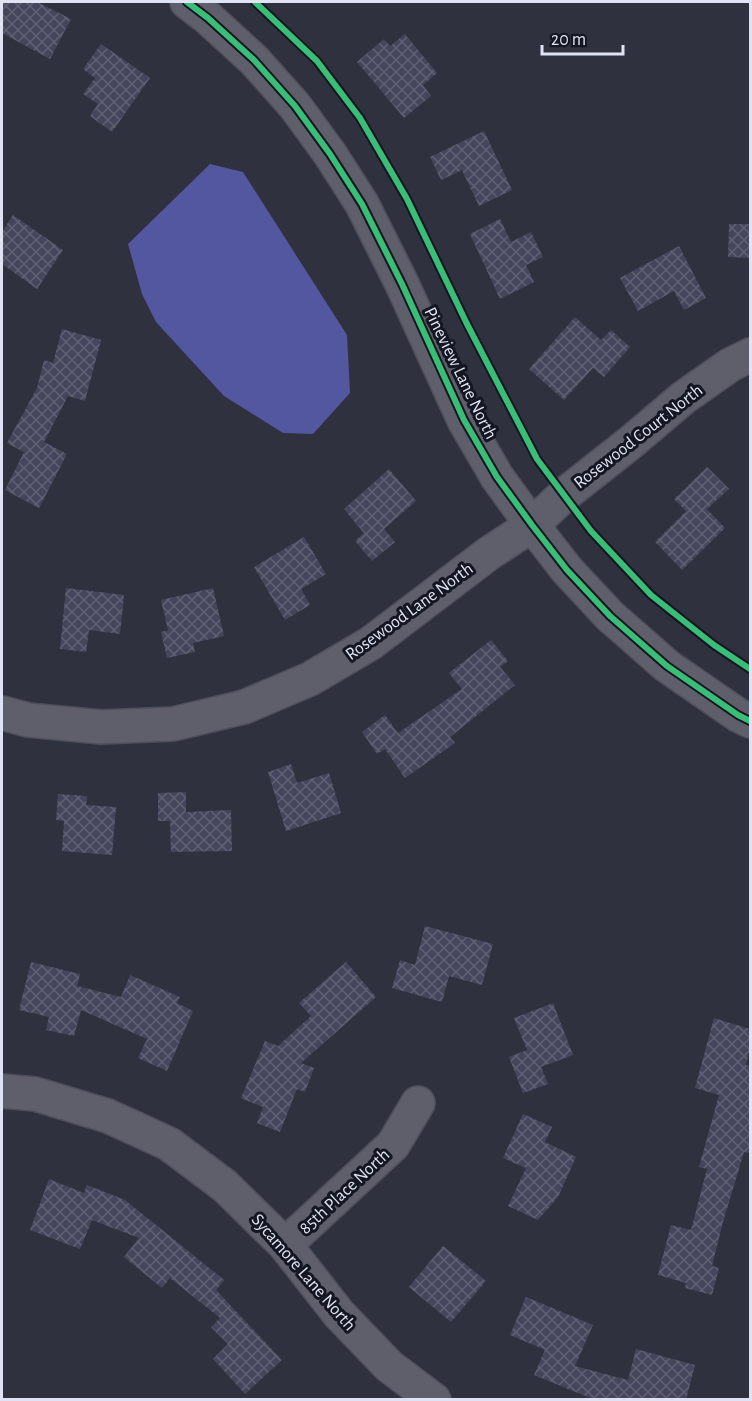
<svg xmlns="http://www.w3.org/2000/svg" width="752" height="1401" font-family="'Alegreya Sans',sans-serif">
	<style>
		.water { fill: #5257a0 }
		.building { fill: url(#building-cross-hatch) }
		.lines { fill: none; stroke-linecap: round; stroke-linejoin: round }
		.minor-casing { stroke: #4d4f5b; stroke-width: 36 }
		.minor { stroke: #5e5f6a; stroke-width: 33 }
		.cycleway-casing { stroke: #141621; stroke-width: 10 }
		.cycleway { stroke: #3abd76; stroke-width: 6 }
		.labels { text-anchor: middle; stroke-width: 6; stroke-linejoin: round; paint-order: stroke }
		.street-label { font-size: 18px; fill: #e0e3f3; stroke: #141621 }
	</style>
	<defs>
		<pattern id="building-cross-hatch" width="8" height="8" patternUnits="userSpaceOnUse" patternTransform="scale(1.5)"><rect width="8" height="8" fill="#45465b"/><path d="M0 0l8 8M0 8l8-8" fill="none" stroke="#606173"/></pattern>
	</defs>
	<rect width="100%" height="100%" fill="#2f313f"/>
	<path class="water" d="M210,164L243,172L347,335L350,393L313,434L283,433L224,396L156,322L142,294L128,244Z"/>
	<path class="building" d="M2,2H37L71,19L50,59L2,33Z
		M405,34L437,73L423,85L431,96L404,118L357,62L384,39L390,46Z
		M101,44L150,78L112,132L90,116L98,104L83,94L95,78L83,69Z
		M484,131L512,190L479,206L462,170L441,180L430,157Z
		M13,215L63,250L37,289L2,264V232Z
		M500,219L511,242L531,232L543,257L526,265L534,282L500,299L470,234Z
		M729,224H750V258L728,257Z
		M679,246L706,298L684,310L674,291L638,311L620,278Z
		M575,317L601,340L611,330L630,347L604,377L593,368L564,400L529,369Z
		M62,329L101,340L85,401L68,396L44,442L67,454L39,508L5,490L24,452L7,443L37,388L44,360L53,363Z
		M707,467L729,489L707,509L725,528L682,570L655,542L686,511L674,499Z
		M389,469L416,501L384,529L395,542L372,561L355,541L364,533L344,509Z
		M304,537L326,574L301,589L310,605L285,620L254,567Z
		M66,588L124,595L120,634L89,630L86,652L60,649Z
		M213,588L224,636L193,643L195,652L167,658L161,632L168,630L161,600Z
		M491,640L508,661L500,667L515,685L450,737L455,743L405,778L385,749L377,754L362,732L385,715L398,733L462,689L449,673Z
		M291,764L297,783L329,773L341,813L286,831L268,772Z
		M186,792V812L231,810L232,851L171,852L170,821H158V793Z
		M58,794L87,796L86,805L116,807L112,855L62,851L64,821L56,820Z
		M425,926L493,944L482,985L449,976L442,1002L392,988L400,960L415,965Z
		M31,962L80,974L77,986L121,997L130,975L180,997L177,1003L193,1011L167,1071L138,1058L147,1039L81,1010L74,1036L46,1030L49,1017L19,1010Z
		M346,962L376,997L301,1063L314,1068L305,1092L297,1089L280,1132L257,1123L263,1107L241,1098L265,1041L278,1046L311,1016L299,1003Z
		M553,1003L573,1055L541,1067L548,1084L523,1093L509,1057L527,1050L514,1018Z
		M714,1018L750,1029V1048L746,1065L750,1066V1153L744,1152L723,1222L712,1266L719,1268L712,1295L685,1288L686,1283L658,1275L671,1225L691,1230L707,1169L699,1167L719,1095L695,1088Z
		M523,1114L552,1127L545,1142L576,1157L558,1197L538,1220L508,1206L526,1168L503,1158Z
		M49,1179L84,1193L87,1185L125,1200L224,1280L216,1290L282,1360L245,1394L213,1359L228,1344L211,1327L220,1318L170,1278L162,1288L124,1257L139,1238L92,1220L80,1249L30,1230Z
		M443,1246L486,1281L451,1322L409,1287Z
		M526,1297L593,1325L575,1366L628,1380L636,1349L695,1365L686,1400H595L534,1375L545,1350L510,1335Z"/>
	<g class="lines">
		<g class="minor-casing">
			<path id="minor" d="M187,2L208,18L254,60L295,106L330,154L362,204L402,284L464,420L497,477L532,525L567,570L610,616L667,666L738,715L750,721
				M2,713L28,720L101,727L173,724L244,707L310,679L371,643L488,554L532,525L564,495L630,443L683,398L730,365L750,355
				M2,1091L35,1094L108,1116L169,1144L225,1186L285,1245L339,1314L389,1366L434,1400
				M285,1245L393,1145L418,1103"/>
		</g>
		<use href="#minor" class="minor"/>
		<g class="cycleway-casing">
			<path id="cycleway" d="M187,2L208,18L254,60L295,106L330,154L362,204L402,284L464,420L497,477L532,525L567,570L610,616L667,666L738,715L750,721
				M255,2L317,61L360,118L407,199L467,324L537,459L591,531L651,595L714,645L750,669"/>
		</g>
		<use href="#cycleway" class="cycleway"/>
	</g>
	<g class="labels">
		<g class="street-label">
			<text transform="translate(461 373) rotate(64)" y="6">Pineview Lane North</text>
			<text transform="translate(638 436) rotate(-38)" y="6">Rosewood Court North</text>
			<text transform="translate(409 611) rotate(-36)" y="6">Rosewood Lane North</text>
			<text transform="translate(344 1191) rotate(-43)" y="6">85th Place North</text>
			<text transform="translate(304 1272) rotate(49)" y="6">Sycamore Lane North</text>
		</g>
	</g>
	<rect width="752" height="1401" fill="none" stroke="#e0e3f3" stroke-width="6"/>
	<path d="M542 45v9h81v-9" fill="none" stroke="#e0e3f3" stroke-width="3"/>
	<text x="551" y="45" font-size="18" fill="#e0e3f3" stroke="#141621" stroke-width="4.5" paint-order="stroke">20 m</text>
</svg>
